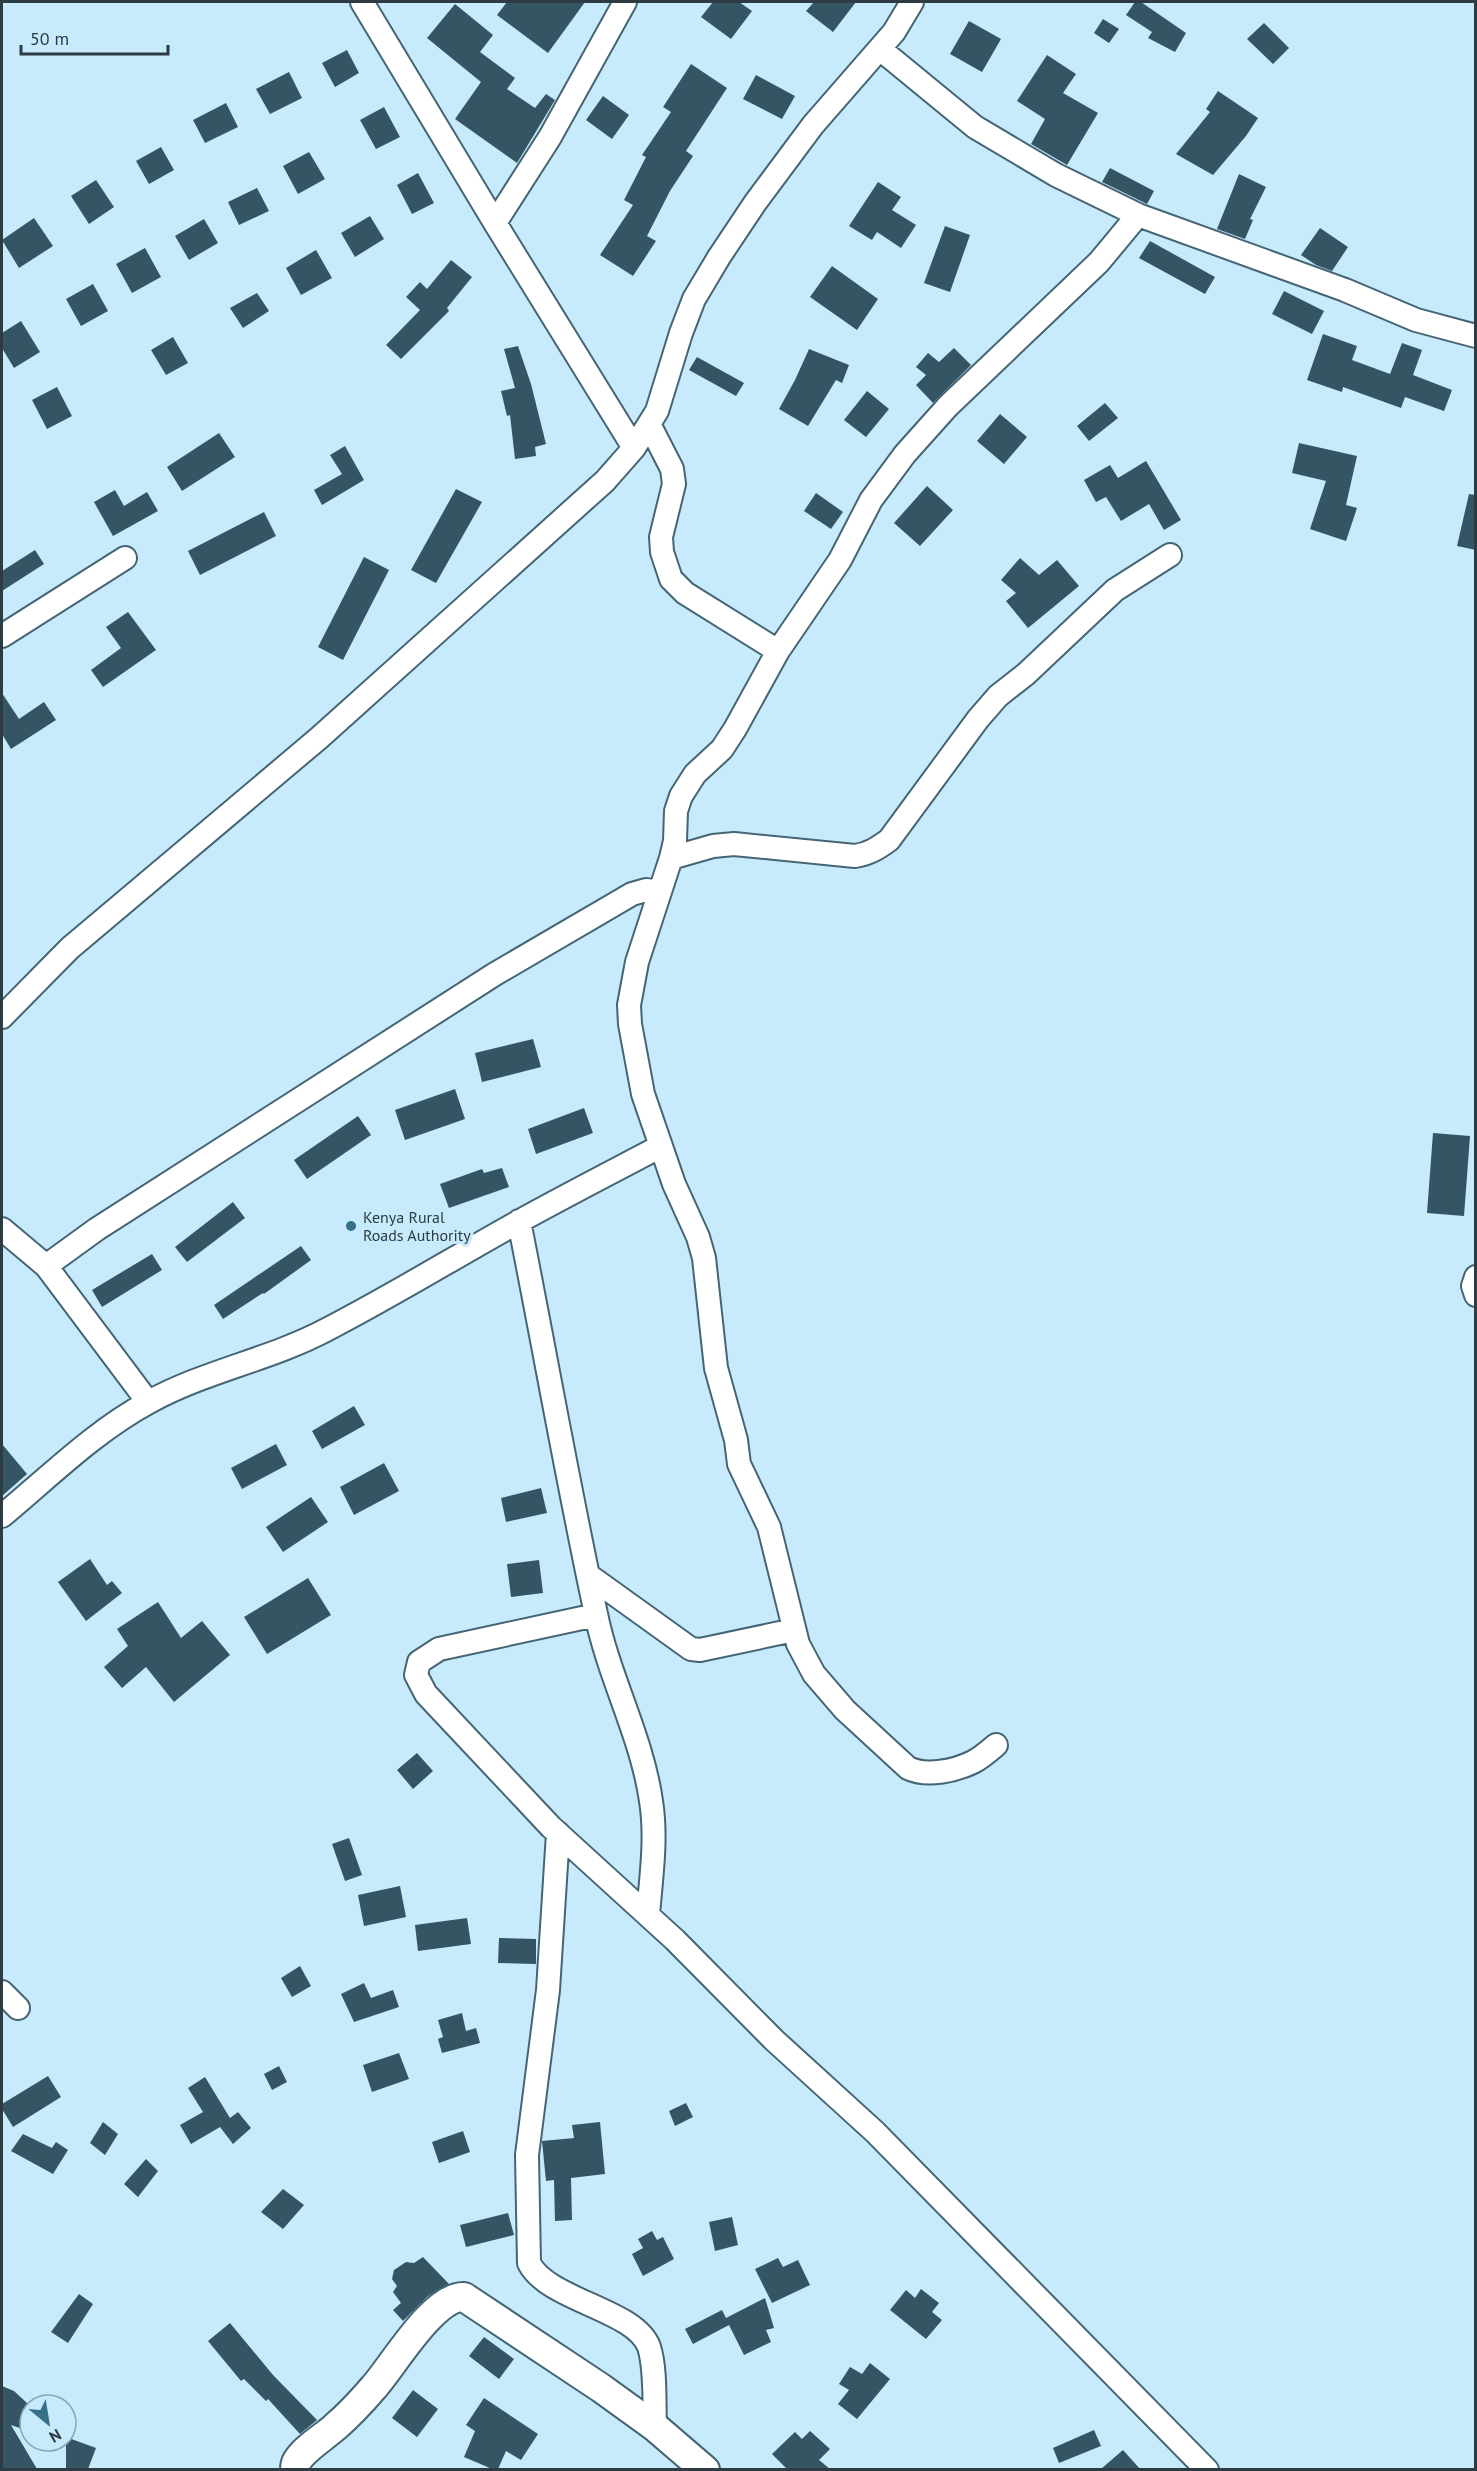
<svg xmlns="http://www.w3.org/2000/svg" width="1477" height="2471" font-family="'PT Sans',sans-serif">
	<style>
		.building { fill: #365564 }
		.lines { fill: none; stroke-linecap: round; stroke-linejoin: round }
		.minor-casing { stroke: #456574; stroke-width: 26 }
		.tertiary-casing { stroke: #456574; stroke-width: 32 }
		.minor { stroke: #fff; stroke-width: 22 }
		.tertiary { stroke: #fff; stroke-width: 28 }
		.poi-dot { fill: #367089; stroke: #c7ebfc; stroke-width: 2 }
		.labels { text-anchor: middle; stroke-width: 6; stroke-linejoin: round; paint-order: stroke }
		.poi-label { font-size: 16px; fill: #2d3b42; stroke: #c7ebfc; text-anchor: start }
	</style>
	<rect width="100%" height="100%" fill="#c7ebfc"/>
	<path class="building" d="M507,2H585L548,53L497,15Z
		M713,2H739L752,11L731,39L701,17Z
		M814,2H856L833,32L806,11Z
		M1135,2H1141L1186,33L1175,52L1148,38L1152,32L1126,15Z
		M455,4L493,35L480,52L515,78L507,89L535,108L546,94L555,100L517,163L455,119L481,82L427,38Z
		M1103,19L1119,29L1109,43L1094,33Z
		M969,21L1001,39L982,72L950,54Z
		M1264,23L1289,48L1273,64L1247,39Z
		M347,50L359,73L335,87L322,63Z
		M1047,55L1076,74L1063,93L1098,113L1067,165L1031,144L1045,119L1017,101Z
		M691,64L727,88L686,151L693,156L670,191L647,236L656,241L633,276L600,255L633,205L624,200L646,157L642,155L671,112L663,107Z
		M289,72L302,98L270,114L256,89Z
		M756,75L795,96L782,119L743,99Z
		M1218,91L1258,118L1246,136L1213,175L1176,154L1210,112L1206,109Z
		M603,96L629,115L612,139L586,120Z
		M226,103L238,127L205,143L193,120Z
		M384,107L400,137L376,149L360,120Z
		M161,147L174,170L149,184L136,161Z
		M309,152L325,179L298,194L283,166Z
		M1110,168L1154,191L1147,204L1102,182Z
		M418,173L434,203L412,214L397,185Z
		M1239,174L1266,187L1250,219L1253,220L1245,239L1217,229Z
		M96,180L114,207L89,224L71,196Z
		M878,182L901,197L892,210L916,225L901,248L877,232L872,240L849,226Z
		M257,188L269,211L239,225L228,202Z
		M370,216L384,239L355,257L341,233Z
		M34,218L53,246L19,268L2,240Z
		M204,219L218,243L189,260L175,236Z
		M945,226L970,235L950,292L924,283Z
		M1320,228L1348,247L1332,271L1316,265L1301,255Z
		M1150,241L1215,277L1205,294L1139,258Z
		M145,248L161,277L132,293L116,264Z
		M316,250L332,278L301,295L286,268Z
		M451,260L472,277L447,308L449,311L401,359L386,345L420,310L406,297L420,282L427,289Z
		M832,266L878,299L857,330L810,297Z
		M93,284L108,311L81,326L66,299Z
		M1284,291L1324,311L1312,334L1272,314Z
		M257,293L269,311L243,328L230,308Z
		M21,321L40,352L14,368L2,348V333Z
		M1323,334L1357,346L1352,360L1390,374L1402,343L1422,350L1413,375L1452,390L1444,411L1405,397L1401,408L1343,387L1342,392L1307,380Z
		M173,337L188,363L166,375L151,350Z
		M518,346L531,384L546,444L535,447L536,456L515,459L510,415L507,416L501,391L515,388L504,349Z
		M954,348L971,365L933,403L916,385L926,375L916,367L928,353L939,362Z
		M809,349L849,365L842,383L836,380L808,426L779,409L795,380Z
		M697,357L744,383L736,396L689,370Z
		M57,387L72,416L47,429L32,400Z
		M867,391L889,409L866,437L844,420Z
		M1105,403L1118,418L1089,441L1077,426Z
		M1000,414L1027,437L1004,464L977,441Z
		M219,433L235,457L182,491L167,467Z
		M1299,443L1357,456L1346,505L1357,508L1346,541L1310,529L1326,481L1292,473Z
		M345,446L364,480L322,505L314,490L342,474L330,455Z
		M1146,461L1181,520L1164,530L1149,504L1121,521L1106,497L1096,502L1084,480L1110,465L1118,478Z
		M927,486L953,510L920,546L894,523Z
		M456,489L482,502L436,583L411,570Z
		M115,490L124,506L147,492L158,511L113,536L94,502Z
		M816,493L843,512L831,529L804,511Z
		M1469,494L1476,495V550L1457,546Z
		M264,512L276,536L200,575L188,551Z
		M35,550L44,564L2,591V571Z
		M364,557L389,570L343,660L318,647Z
		M1020,558L1039,575L1057,560L1079,586L1028,628L1006,601L1016,593L1001,580Z
		M128,612L156,650L103,687L91,670L121,648L106,627Z
		M2,693L19,719L44,702L56,720L11,749L2,734Z
		M533,1039L541,1067L482,1082L475,1053Z
		M455,1089L465,1119L405,1140L395,1110Z
		M584,1108L593,1133L536,1154L528,1129Z
		M358,1116L371,1135L307,1179L294,1160Z
		M1433,1133L1470,1136L1464,1216L1427,1213Z
		M502,1168L509,1187L449,1208L440,1184L482,1169L484,1173Z
		M233,1202L245,1218L187,1262L175,1247Z
		M301,1246L311,1260L264,1294L263,1293L223,1319L214,1305Z
		M152,1254L162,1270L102,1307L92,1290Z
		M354,1406L365,1425L322,1449L312,1431Z
		M2,1444L27,1474L2,1496Z
		M276,1444L287,1465L242,1489L231,1468Z
		M384,1463L399,1491L354,1515L340,1487Z
		M541,1488L547,1513L506,1522L501,1498Z
		M311,1497L328,1522L283,1552L266,1527Z
		M90,1559L107,1585L112,1581L122,1593L86,1621L58,1582Z
		M539,1560L543,1593L511,1597L507,1564Z
		M308,1578L331,1615L267,1654L244,1617Z
		M158,1602L181,1638L202,1621L230,1655L174,1702L146,1667L122,1688L104,1667L128,1646L117,1629Z
		M417,1753L433,1771L413,1789L397,1770Z
		M349,1838L362,1875L345,1881L332,1844Z
		M400,1886L406,1917L364,1926L358,1895Z
		M467,1918L471,1944L418,1951L415,1925Z
		M499,1938L536,1939V1964L498,1963Z
		M300,1966L311,1986L292,1997L281,1978Z
		M364,1983L371,1998L393,1990L399,2007L354,2022L341,1994Z
		M462,2013L466,2031L476,2028L480,2043L442,2053L438,2039L443,2037L438,2020Z
		M399,2053L409,2079L372,2092L363,2065Z
		M279,2066L287,2082L272,2090L264,2074Z
		M48,2076L61,2097L13,2127L2,2109V2104Z
		M205,2077L230,2118L238,2112L251,2128L233,2144L220,2127L191,2144L180,2125L203,2112L188,2088Z
		M686,2103L693,2117L675,2126L669,2111Z
		M103,2122L118,2134L105,2155L90,2143Z
		M600,2122L605,2174L571,2178L572,2220L555,2221L554,2180L546,2181L542,2141L574,2138L572,2125Z
		M463,2131L470,2152L439,2163L432,2142Z
		M23,2134L52,2148L56,2142L68,2150L53,2174L11,2151Z
		M146,2159L158,2171L138,2197L124,2184Z
		M283,2189L304,2205L283,2229L261,2212Z
		M508,2213L514,2235L466,2247L460,2225Z
		M732,2217L738,2245L715,2251L709,2222Z
		M652,2231L657,2240L663,2237L674,2259L643,2276L632,2254L643,2248L638,2239Z
		M423,2257L449,2284L428,2296L403,2321L393,2310L401,2303L393,2292L397,2286L392,2279L394,2270L406,2262L414,2263Z
		M778,2258L783,2267L798,2260L810,2285L772,2303L755,2269Z
		M921,2289L939,2303L932,2312L942,2320L926,2339L890,2310L906,2290L915,2298Z
		M79,2294L93,2304L68,2343L51,2332Z
		M765,2298L774,2328L766,2330L771,2342L744,2355L729,2325L693,2344L685,2329L722,2310L726,2318Z
		M230,2323L273,2375L317,2420L300,2434L268,2399L266,2401L244,2379L241,2381L208,2341Z
		M484,2337L514,2359L499,2379L469,2356Z
		M870,2363L890,2379L857,2419L838,2404L849,2390L839,2384L850,2367L862,2374Z
		M2,2386L14,2391L27,2403L30,2409L25,2415L28,2431L11,2425L37,2469H2Z
		M413,2390L438,2409L417,2437L392,2418Z
		M484,2398L538,2434L521,2460L506,2451L498,2469H492L464,2457L475,2431L466,2425Z
		M1094,2430L1101,2446L1059,2463L1053,2448Z
		M810,2431L830,2449L819,2460L830,2469H787L772,2454L795,2432L802,2439Z
		M66,2437L96,2448L88,2469H66Z
		M1123,2450L1140,2469H1101Z"/>
	<g class="lines">
		<g class="minor-casing">
			<path id="minor" d="M362,2L495,223L634,448
				M880,49L975,127L1056,175L1138,215L1345,290L1416,320L1476,336
				M495,223L550,137L625,2
				M649,424L672,469L674,484L661,537L662,552L671,579L685,593L778,651
				M2,636L125,558
				M671,858L713,846L734,844L855,856C869,854 878,848 889,840L978,719L998,696L1026,674L1115,590L1170,555
				M2,1017L70,948L319,738L605,481L634,448L657,411L681,333L694,299L719,257L755,203L813,125L894,32L912,2
				M519,1221C545,1352 568,1484 596,1614C609,1678 642,1737 651,1801C657,1838 651,1878 648,1915
				M2,1229L46,1266L148,1402
				M46,1266L97,1229L495,974L632,894L646,890L660,892
				M1476,1277L1473,1286L1476,1295
				M2,1516C49,1477 95,1431 149,1402C205,1371 269,1360 326,1330C392,1296 455,1257 520,1221C567,1195 614,1171 661,1146
				M588,1575L691,1649L700,1650L794,1630
				M596,1615L439,1649L419,1662L416,1675L426,1694L551,1827L675,1940L774,2040L875,2132L1207,2470
				M996,1745C989,1751 981,1758 973,1762C955,1771 926,1777 908,1768L845,1710L814,1674L798,1644L769,1527L739,1464L736,1440L716,1368L704,1258L698,1237L674,1184L643,1094L630,1024L629,1005L637,962L671,858L675,841L676,811L681,796L695,774L722,749L735,729L778,651L840,560L871,500L905,454L948,406L1099,262L1138,215
				M558,1833L548,1990L527,2155L529,2263C548,2301 635,2309 649,2347C656,2368 654,2404 655,2427
				M2,1992L18,2008"/>
		</g>
		<g class="tertiary-casing">
			<path id="tertiary" d="M295,2470C295,2466 295,2464 297,2461C305,2448 324,2437 335,2427C349,2415 362,2401 374,2387C393,2366 433,2296 464,2297L601,2388L655,2427L705,2470"/>
		</g>
		<use href="#minor" class="minor"/>
		<use href="#tertiary" class="tertiary"/>
	</g>
	<circle class="poi-dot" cx="351" cy="1226" r="6"/>
	<g class="labels">
		<g class="poi-label">
			<text x="363" y="1223">Kenya Rural<tspan x="363" dy="18">Roads Authority</tspan></text>
		</g>
	</g>
	<rect width="1477" height="2471" fill="none" stroke="#2d3b42" stroke-width="6"/>
	<g transform="translate(48 2423) rotate(150)"><circle r="28" fill="#c7ebfc" stroke="#89a5b2" stroke-width="1.5"/>
	<path d="M0-4.5L10 22L0 15L-10 22Z" fill="#367089"/>
	<text y="-9" font-size="16" font-weight="bold" text-anchor="middle" fill="#2d3b42">N</text>
	</g>
	<path d="M21 45v9h147v-9" fill="none" stroke="#2d3b42" stroke-width="3"/>
	<text x="30" y="45" font-size="18" fill="#2d3b42" stroke="#c7ebfc" stroke-width="4.5" paint-order="stroke">50 m</text>
</svg>
